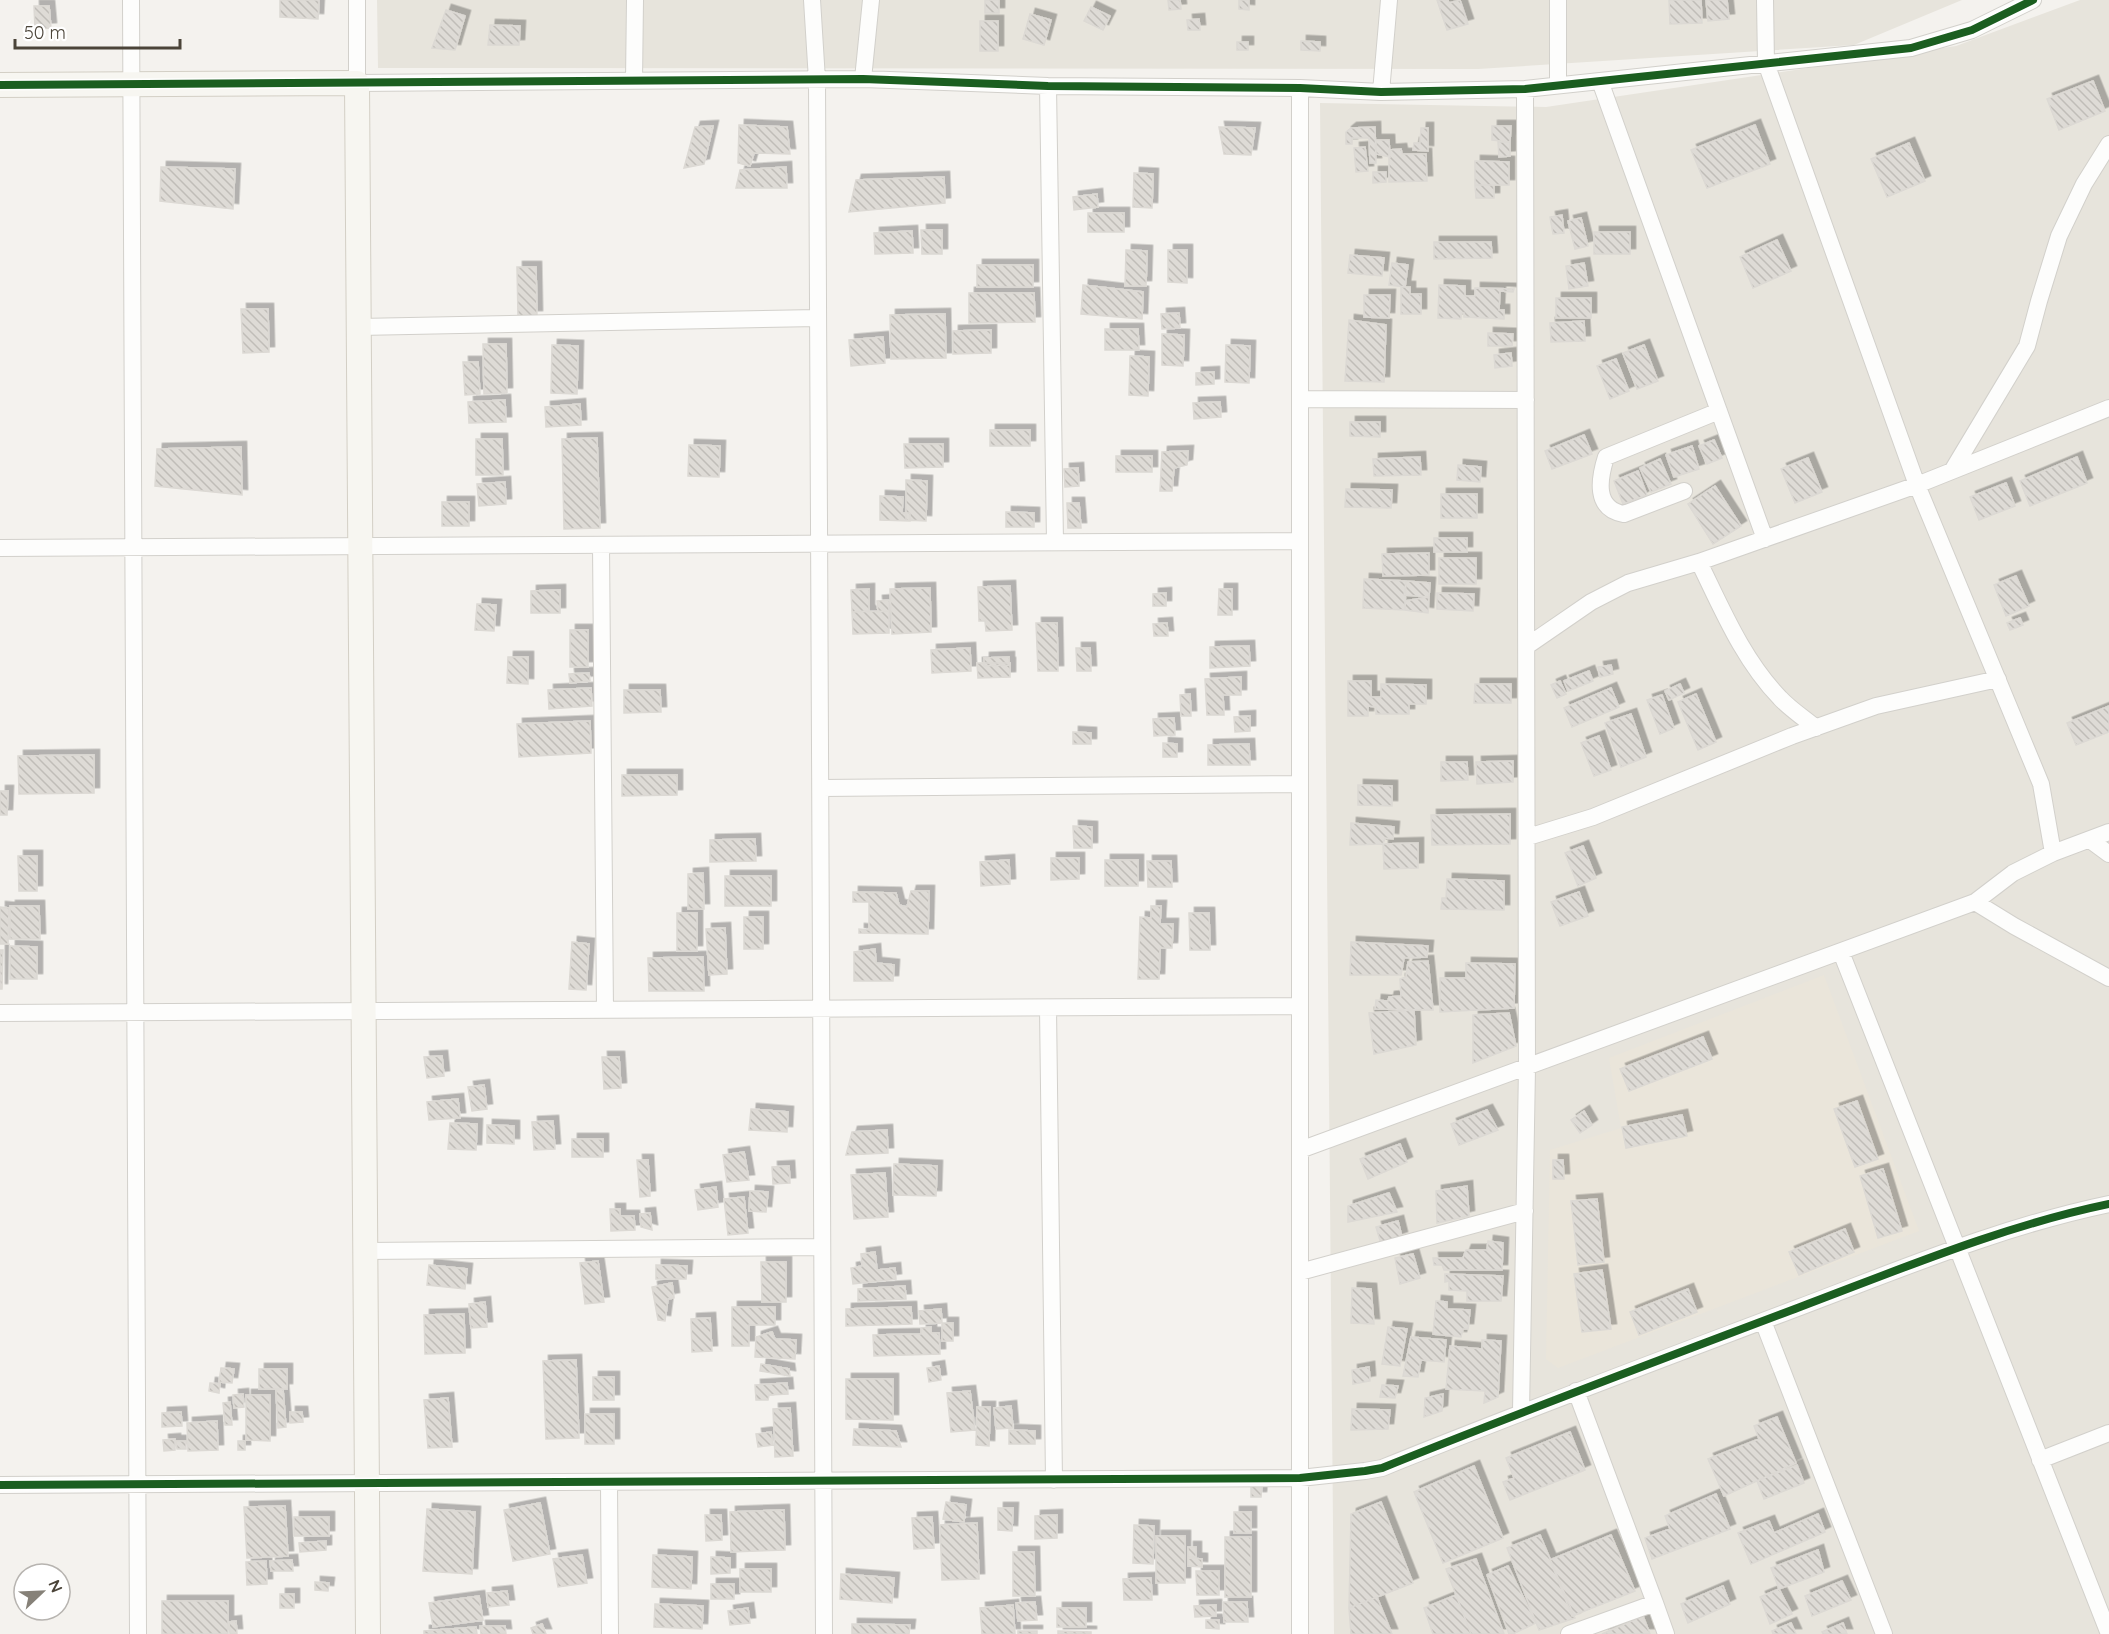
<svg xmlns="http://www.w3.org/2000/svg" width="2109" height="1634" font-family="Quicksand,sans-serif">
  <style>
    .residential { fill: #e7e4dc }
    .education { fill: #eae5da }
    .building { fill: url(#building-back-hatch); stroke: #dcd9d4; stroke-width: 1.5; filter: url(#shadow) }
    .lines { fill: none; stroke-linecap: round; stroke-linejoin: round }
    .street-casing { stroke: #d2d0cb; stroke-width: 18 }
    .secondary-casing { stroke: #d3cfc5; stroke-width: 26 }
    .street { stroke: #fdfdfc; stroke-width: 16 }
    .secondary { stroke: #f7f6f1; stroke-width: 24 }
    .cycleway-casing { stroke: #fff; stroke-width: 11 }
    .cycleway { stroke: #1b5e20; stroke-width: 8 }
  </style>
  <defs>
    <pattern id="building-back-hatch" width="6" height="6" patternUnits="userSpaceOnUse" patternTransform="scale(1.5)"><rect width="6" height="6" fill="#dedbd6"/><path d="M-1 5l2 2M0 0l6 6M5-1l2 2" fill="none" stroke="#c0bdb8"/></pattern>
    <filter id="shadow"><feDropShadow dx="5.5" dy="-5.5" stdDeviation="0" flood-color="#0004"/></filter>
  </defs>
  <rect width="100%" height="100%" fill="#f4f2ee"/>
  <path class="residential" d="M377,0H1962L1854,45L1478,69L378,68Z
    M2080,0H2109V1634H1334L1320,103L1546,107L1956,46Z"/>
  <path class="education" d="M1824,975L1919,1231L1558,1368L1546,1359L1550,1150L1621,1128L1609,1058Z"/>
  <path class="building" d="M280,0H319L318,19L280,17Z
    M985,0H999V13H985Z
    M1168,0H1180L1181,9L1169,10Z
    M1239,0H1249V10L1239,9Z
    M1437,0H1448L1449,3L1460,0L1468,24L1447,30Z
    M1669,0H1701L1702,23L1670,24Z
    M1706,0H1727L1729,19L1708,21Z
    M34,6H49L51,28L35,29Z
    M1091,7L1110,16L1103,30L1084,21Z
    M446,10L465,16L455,50L432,48Z
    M1030,14L1051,20L1044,45L1023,39Z
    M1199,19L1200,30H1188L1187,20Z
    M980,21H998V51H980Z
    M490,25L520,26L519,45H488Z
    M1301,41L1320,42V51L1301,50Z
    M1237,42H1248V50H1237Z
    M2093,81L2105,111L2059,130L2047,99Z
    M739,125L787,127L790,154L754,153L750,166L738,163Z
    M1755,125L1770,164L1707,188L1691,150Z
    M713,126L704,164L684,168L695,127Z
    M1492,126H1511L1510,142L1492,140Z
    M1219,127L1255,128L1251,155L1224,154Z
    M1375,127L1376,163H1370L1369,138H1352V144H1346V132L1351,128Z
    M1421,128H1428V151L1413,150L1414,143H1420Z
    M1376,140H1389L1390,157L1376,154Z
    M1498,142H1510V156L1499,157Z
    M1909,143L1925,181L1887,197L1871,159Z
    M1365,147L1368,171L1356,172L1354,148Z
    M1401,149L1402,154H1426L1427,181L1389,182V150Z
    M1475,161L1509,162V185H1475Z
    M161,167L235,169L233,209L160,201Z
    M786,167L787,188H736L740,170Z
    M1373,172H1386V182L1373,183Z
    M1134,173L1153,174L1152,208L1133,207Z
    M944,177L945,203L849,212L856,180Z
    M1475,185H1494V198H1476Z
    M1097,194L1098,207L1074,210L1073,197Z
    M1088,213H1124V232H1088Z
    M1562,215L1564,233L1553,234L1550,217Z
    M1581,218L1588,246L1575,249L1568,221Z
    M921,230H942V254H922Z
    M912,231L913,253L875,254L874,233Z
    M1594,232H1630V254H1594Z
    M1777,240L1791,271L1753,288L1740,257Z
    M1434,242H1491L1492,258L1434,259Z
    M1126,250L1147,251L1146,286H1125Z
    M1168,250H1187V283L1168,282Z
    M1350,255L1384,258L1382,276L1348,273Z
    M1392,263L1408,265L1405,287L1389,285Z
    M1584,263L1588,286L1569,289L1566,266Z
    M977,265H1033V287H977Z
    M517,267H536L537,316H518Z
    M1083,285L1143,292L1142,319L1081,314Z
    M1439,285L1465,286V296H1475V288L1514,289L1513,292L1500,291L1499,310H1504V319L1464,317V313H1461V319L1438,318Z
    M1401,287H1410V294H1421V314H1401Z
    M969,293H1034L1035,322L969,323Z
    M1364,295H1390L1389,318L1364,317Z
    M1556,298H1591V318H1556Z
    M241,309H268L269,352L243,353Z
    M1179,313L1180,328L1162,329L1161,314Z
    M945,314L946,358L891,359L890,315Z
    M1349,320L1386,325L1384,382L1345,381Z
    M1584,321L1585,341L1551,342L1550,323Z
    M1105,329H1138L1139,350H1105Z
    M991,330V353L953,354V331Z
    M1488,333L1513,334L1512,346H1488Z
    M1162,334L1184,335L1183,366L1162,365Z
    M883,337L885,363L851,366L849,340Z
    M483,344H506L507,393L484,394Z
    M552,345L578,346L577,394L551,393Z
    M1226,345L1250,346L1249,383L1225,382Z
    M1644,345L1658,381L1637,389L1623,353Z
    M1511,353L1512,366L1495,368L1494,355Z
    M1130,356L1149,357L1148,396L1129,395Z
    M1616,359L1629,391L1610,399L1597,366Z
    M463,362H478L480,394L465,395Z
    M1214,372V384L1196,385V373Z
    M505,400L506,422L469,423L468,402Z
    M1220,402L1221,417L1194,419L1193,403Z
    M580,404L581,425L546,427L545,407Z
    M1350,422H1380V437L1350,436Z
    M990,430H1030V446H990Z
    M1584,435L1592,454L1552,469L1545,451Z
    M597,438L600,528L564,529L562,439Z
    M476,439H502L503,475H476Z
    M1714,440L1722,458L1707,464L1699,446Z
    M904,444H943V467L905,468Z
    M689,445L720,446L719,477L688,476Z
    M1692,446L1699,469L1674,477L1666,455Z
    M241,447L242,495L155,486L157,449Z
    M1188,451L1187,465L1174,468L1172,491H1160L1162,452Z
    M1116,456H1152V472H1116Z
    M1420,457L1421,475L1374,476L1373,459Z
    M2077,457L2087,483L2030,506L2020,481Z
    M1808,458L1822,492L1795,503L1781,469Z
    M1660,459L1671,484L1651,492L1640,468Z
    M1458,465L1481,467L1480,482L1457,480Z
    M1078,468L1079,486L1065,487L1064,469Z
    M1638,471L1647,495L1623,504L1614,481Z
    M906,480L927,481L926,521L906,520Z
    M505,482L506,504L479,506L477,484Z
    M2006,483L2015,506L1979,520L1970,497Z
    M1715,486L1741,526L1713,544L1688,504Z
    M1346,489L1392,490L1391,508L1345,507Z
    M1441,494H1477V518H1441Z
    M880,496L903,497L902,513H910V521L880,520Z
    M442,502H469V526H442Z
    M1067,503H1079L1081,528H1068Z
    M1006,512L1034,513V527H1006Z
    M1434,538H1467V552H1434Z
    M1429,553V575L1383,576L1382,554Z
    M1439,558H1476V584H1439Z
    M2016,576L2029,606L2006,616L1994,585Z
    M1364,579L1406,581L1405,610L1363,608Z
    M1406,581L1430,583L1429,597L1404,595Z
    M1010,586L1012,630L986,631L985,621H979L978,587Z
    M930,588L931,632L892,634L890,589Z
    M869,589V611L852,612L851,590Z
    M1219,589H1232V615H1218Z
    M560,590V613H531V591Z
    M1166,593V606H1153V594Z
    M1437,593L1474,594L1473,611L1437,609Z
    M1429,597L1428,613L1405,610V601Z
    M889,600V611L878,612L877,601Z
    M477,604L496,605L494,631L475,630Z
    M889,611V633L853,634L852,612Z
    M2020,618L2023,625L2010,630L2007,623Z
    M1036,623H1057L1058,671H1038Z
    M1167,623L1168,636H1154L1153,624Z
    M570,630H588V667H570Z
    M1249,646L1250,666L1210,668V647Z
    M970,648L971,671L932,673L931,650Z
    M1076,648H1090L1091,671H1077Z
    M508,657H528V684L507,683Z
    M1009,657V665L984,666V658Z
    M977,663H1010V677L978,678Z
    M1611,665L1613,674L1600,677L1598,667Z
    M1589,671L1593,681L1568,691L1564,681Z
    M589,673L590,681L570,683L569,674Z
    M1241,677V695H1223L1224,715H1207L1205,679Z
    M1348,681H1371V697H1381V684L1426,685V704H1409V714H1376V707L1368,706V716H1348Z
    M1560,681L1566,694L1557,698L1551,685Z
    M1475,684H1511V703H1474Z
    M1680,684L1684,693L1669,700L1665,691Z
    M591,688L592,706L549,709L548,690Z
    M1611,688L1619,707L1572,727L1564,708Z
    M624,690H660L661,712L624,713Z
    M1190,694L1191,716H1181L1180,695Z
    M1696,694L1716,742L1698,750L1678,702Z
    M1662,695L1674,728L1660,734L1647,700Z
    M2109,706V732L2076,745L2067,723Z
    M1631,714L1646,757L1621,767L1605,723Z
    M1250,716V731L1235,732L1234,717Z
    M1174,718L1175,735L1154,736L1153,719Z
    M590,721L591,753L519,757L517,724Z
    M1073,732L1091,733V744H1073Z
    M1599,736L1611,770L1594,776L1581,743Z
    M1163,743L1177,744V757H1163Z
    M1249,744L1250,765H1208V745Z
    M94,755V793L19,794L18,756Z
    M1513,761V782L1477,784L1476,762Z
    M1441,762H1467L1468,780L1441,781Z
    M622,775H677V795L622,796Z
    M1358,785L1392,786V806L1358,805Z
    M0,791H8L7,815H0Z
    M1510,814V844L1432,845L1431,815Z
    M1351,823L1394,827L1393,839L1385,838L1383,844L1350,845Z
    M1073,826L1092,827V848H1074Z
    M755,839L756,861L710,862V840Z
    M1418,843V868L1384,869L1383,844Z
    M1583,846L1596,878L1578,886L1565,853Z
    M18,856H37V891H19Z
    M1051,858H1079V879L1051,880Z
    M1009,860L1010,884L981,886L980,862Z
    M1105,860H1138V886H1105Z
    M1147,861H1171L1172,887H1148Z
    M703,873L704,909H688V874Z
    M725,876H771V906H725Z
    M1447,879L1504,881V910L1441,909L1442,898H1446Z
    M911,891H929L928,934L859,933V929L869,930V902H853V892L896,893L899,905L907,907Z
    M1579,892L1588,916L1560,926L1551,902Z
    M10,906H39L40,939H10Z
    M1151,906H1161L1160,924H1173L1172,948H1160L1159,979H1138L1140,917L1151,918Z
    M0,907L9,908L8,944H0Z
    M677,913H697V951H677Z
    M1189,913H1209L1210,950H1190Z
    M744,917H763V949H744Z
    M725,928L727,974L709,975L706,929Z
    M572,942L589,944L586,990L569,989Z
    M1351,942L1428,946L1427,957L1404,958L1401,975H1350Z
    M10,946L37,947V979H10Z
    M875,949L876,963L894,965L893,981H854V952Z
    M0,950H3L2,989H0Z
    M703,957L704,991H649L648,958Z
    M1428,961L1433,1010L1375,1009L1376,1000L1388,1001L1389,997L1401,996L1400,979L1406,977L1408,962Z
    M1466,963L1515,964L1514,1008L1440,1012V978H1466Z
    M1414,1010L1416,1045L1374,1054L1369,1013Z
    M1509,1013L1516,1046L1473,1063V1015Z
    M1703,1037L1712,1059L1629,1091L1620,1069Z
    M442,1056L444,1076L427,1078L424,1057Z
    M602,1057H619L621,1088L604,1089Z
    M484,1085L487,1109L472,1111L468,1087Z
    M458,1099L460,1118L429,1120L427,1102Z
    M1857,1101L1878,1159L1855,1167L1834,1109Z
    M751,1109L788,1112L787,1132L749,1130Z
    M1487,1110L1498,1130L1459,1145L1451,1124Z
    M1584,1111L1592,1125L1580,1133L1571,1120Z
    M1682,1115L1687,1136L1626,1148L1622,1127Z
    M553,1121L555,1149L534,1150L532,1122Z
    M450,1123L477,1124L476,1150L448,1149Z
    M487,1125L514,1126V1144L487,1143Z
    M887,1130L888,1153L846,1155L852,1132Z
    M572,1139H603V1157H572Z
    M1400,1144L1407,1162L1368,1179L1360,1159Z
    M744,1152L749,1180L727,1182L723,1155Z
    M637,1160H648L650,1196L640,1197Z
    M1553,1160H1563L1564,1179H1553Z
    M894,1164L937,1166L936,1196L893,1195Z
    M789,1166L790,1183L773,1184L772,1167Z
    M1883,1169L1902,1231L1878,1238L1860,1176Z
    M885,1173L888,1217L854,1219L851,1175Z
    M1467,1186L1469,1216L1437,1223L1436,1191Z
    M716,1187L718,1207L698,1210L695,1190Z
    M750,1191L768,1192L766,1212L749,1211Z
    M1389,1193L1397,1212L1348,1222V1206Z
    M744,1197L748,1233L728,1235L724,1199Z
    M1597,1199L1604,1262L1578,1265L1571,1201Z
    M610,1209H620V1216H634L635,1230L611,1231Z
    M650,1213L652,1230L641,1227L640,1214Z
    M1398,1221L1402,1237L1381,1244L1376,1227Z
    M1845,1229L1854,1252L1799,1275L1789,1252Z
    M1488,1241L1503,1243L1502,1270H1444L1442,1265H1434L1433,1258H1463L1466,1250H1487Z
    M875,1252L877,1270L895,1268L896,1279L853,1284L851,1268L862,1266L861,1254Z
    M1413,1254L1420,1278L1400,1284L1395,1258Z
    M598,1261L604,1302L585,1304L580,1263Z
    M761,1262H786V1302H762Z
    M429,1265L467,1269L465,1289L427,1285Z
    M656,1265L687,1266L686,1279H656Z
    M1602,1270L1611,1329L1582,1332L1574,1274Z
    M1445,1274L1503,1276L1501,1301H1467V1291L1449,1290V1281L1445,1282Z
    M672,1283L674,1298L668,1299L665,1321L658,1320L652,1287Z
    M905,1286L906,1299L858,1301V1289Z
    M1352,1288L1371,1289L1374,1324L1351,1323Z
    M1688,1289L1697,1312L1639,1335L1630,1312Z
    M1436,1301L1447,1302V1309L1470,1310L1468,1329H1463L1461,1337L1433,1334Z
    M485,1302L487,1327L471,1328L469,1304Z
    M732,1307H775V1325H749V1346H732Z
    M911,1307L912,1324L846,1326V1309Z
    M941,1309L942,1323L920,1324L919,1311Z
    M464,1314L465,1353L425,1354L424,1315Z
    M710,1318L712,1351L692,1352L691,1319Z
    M942,1323H953V1341H942Z
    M931,1327V1333H939L940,1354L874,1356L873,1335L921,1334V1328Z
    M1388,1327L1407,1329L1400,1366L1382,1364Z
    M772,1332L775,1339L796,1340L795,1359L755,1357L756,1337Z
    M1411,1337L1446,1340L1444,1362L1421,1360L1418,1377L1403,1376Z
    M1482,1340L1501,1341L1498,1397L1484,1403L1485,1391L1446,1389L1450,1346L1482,1349Z
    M576,1360L579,1438L546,1439L543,1361Z
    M761,1364L789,1369L790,1376L760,1371Z
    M939,1366L941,1380L929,1382L927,1368Z
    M1369,1367L1370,1381L1353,1384L1352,1370Z
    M221,1368L234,1369L232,1383L219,1382Z
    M259,1369H287V1389H259Z
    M593,1377H614V1400H593Z
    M846,1379H893V1420L846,1419Z
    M210,1383L220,1384L219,1393L209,1391Z
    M787,1383L788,1394L769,1395L768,1400H756L755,1385Z
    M1382,1385L1398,1386L1395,1398L1380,1397Z
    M283,1389L286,1427L278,1428L276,1390Z
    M970,1391L975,1430L951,1432L947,1393Z
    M243,1394L244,1407L234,1408L233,1395Z
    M1443,1394L1442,1411L1424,1417L1425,1398Z
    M246,1395H270V1441L246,1440Z
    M448,1398L452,1447L428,1448L424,1400Z
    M230,1402L232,1425H225L223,1403Z
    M1011,1406L1013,1428L996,1429L994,1408Z
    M977,1407H990L989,1446L976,1445Z
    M790,1408L793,1456L775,1457L773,1409Z
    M1352,1409L1390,1410L1388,1429L1351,1430Z
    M181,1412L182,1426L162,1427V1413Z
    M290,1412H302L303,1422L290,1423Z
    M585,1414H614V1444H585Z
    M1777,1417L1796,1463L1724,1496L1708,1459L1759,1439L1754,1426Z
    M217,1421L218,1450L188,1451L187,1423Z
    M854,1429L896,1431L901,1447L853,1445Z
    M1009,1430L1035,1431V1444H1009Z
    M771,1432L773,1445L758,1447L756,1434Z
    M1570,1432L1585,1470L1510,1500L1503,1482L1514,1478L1506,1458Z
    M175,1439V1450L164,1451L163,1440Z
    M176,1441H186V1449H177Z
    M238,1441H245V1450H238Z
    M1797,1465L1804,1483L1764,1499L1757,1481Z
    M1474,1466L1503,1538L1443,1563L1414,1492Z
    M1251,1485H1262L1261,1497H1251Z
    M1716,1494L1730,1529L1652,1559L1645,1538L1670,1529L1665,1516Z
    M946,1502L966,1505L964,1522L943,1519Z
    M1381,1502L1413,1583L1349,1608L1351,1514Z
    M540,1503L550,1554L513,1561L504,1510Z
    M285,1506L288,1556L247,1558L244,1507Z
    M998,1508H1013L1012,1531L998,1530Z
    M427,1509L475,1512L472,1574L423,1571Z
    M784,1510L785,1550L731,1552L730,1512Z
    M1234,1512H1251V1533H1234Z
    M1818,1514L1825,1532L1751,1564L1738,1533L1769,1521L1774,1533Z
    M705,1515H721L722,1540L706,1541Z
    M1057,1515V1538L1035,1539V1516Z
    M294,1517H329V1536H294Z
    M932,1517L934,1548L914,1549L912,1518Z
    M977,1523L979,1579L942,1580L940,1525Z
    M1134,1525L1154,1526L1153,1564L1133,1563Z
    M1540,1535L1575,1618L1539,1630L1507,1548Z
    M1611,1535L1635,1591L1572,1616L1550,1560Z
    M1156,1536H1185V1583H1156Z
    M1225,1537H1251V1597H1225Z
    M326,1541V1550L300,1552L299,1543Z
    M1188,1547H1196V1557H1188Z
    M1818,1550L1824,1572L1779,1589L1771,1568Z
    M1013,1552H1034L1035,1596H1013Z
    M582,1555L587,1583L558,1587L553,1559Z
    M653,1555L692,1557L691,1589L652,1587Z
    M711,1557L730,1558V1573L711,1574Z
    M1188,1558L1202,1559V1567L1188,1566Z
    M1476,1559L1504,1634H1471L1446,1569Z
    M292,1560L293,1571H271L270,1561Z
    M266,1561L267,1584L247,1585L246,1562Z
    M1508,1566L1536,1623L1513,1634H1509L1487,1575Z
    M740,1569H771V1592H740Z
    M1196,1571H1219V1595H1197Z
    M841,1574L894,1578L892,1603L840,1599Z
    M1151,1578L1152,1600H1124L1123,1579Z
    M1842,1581L1851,1600L1812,1616L1805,1596Z
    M315,1582L329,1583L328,1591L315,1590Z
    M711,1584H734V1599H711Z
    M1723,1586L1730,1604L1688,1623L1681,1604Z
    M1779,1589L1792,1614L1770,1624L1760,1597Z
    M507,1591L509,1605L488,1607L487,1593Z
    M280,1594H294V1608H280Z
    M1456,1595L1471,1634H1433L1424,1608Z
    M479,1596L483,1620L433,1627L429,1603Z
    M1377,1597L1392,1634H1351L1349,1608Z
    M162,1601H228V1634H162Z
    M1035,1602L1037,1620L1018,1621L1016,1603Z
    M1223,1602H1247L1248,1622H1224Z
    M655,1604L703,1606L702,1629L654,1627Z
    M1013,1605L1015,1634H982L980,1608Z
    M1216,1605V1616L1195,1617L1194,1606Z
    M748,1608L750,1623L730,1625L728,1611Z
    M1057,1608H1086V1627H1057Z
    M1643,1616L1650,1634H1602Z
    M1206,1620H1219V1629L1206,1628Z
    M236,1621L237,1634H230L229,1622Z
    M1791,1623L1796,1634H1773L1772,1631Z
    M1843,1623L1847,1634H1823L1822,1632Z
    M542,1624L546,1634H533L531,1628Z
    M852,1624L910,1625L909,1634H852Z
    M480,1626H505L506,1634H481Z
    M476,1627L477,1634H424V1631Z
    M1018,1631H1037V1634H1018Z
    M1058,1631L1091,1632V1634H1058Z"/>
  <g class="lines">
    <defs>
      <path id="street" d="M131,0L138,1634
        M357,0V83L863,79L1048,86L1300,88L1381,92L1525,89L1911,48L1972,30L2033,0
        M812,0L817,80L824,1634
        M863,79L871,0
        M634,81L635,0
        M1600,81L1765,539
        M1558,84V0
        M1048,86L1055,542
        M1300,88V1634
        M1381,92L1389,0
        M359,327L818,318
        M1300,399L1526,400
        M1952,471L2027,346L2039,301L2059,236L2084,184L2109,144
        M1684,491L1624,514C1594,509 1599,479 1606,457L1719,411
        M601,545L605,1010
        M0,548L1300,541
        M1699,562C1722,609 1743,660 1780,698C1790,709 1804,718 1816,728
        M1527,646L1591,602L1628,583L1699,562L1917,485L2109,408
        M821,788L1300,784
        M1528,837L1593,817L1792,736L1876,706L1998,679
        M2090,840L2109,854
        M2053,853L2109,832
        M1975,902L2014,926L2109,978
        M1841,952L2109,1634
        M1048,1008L1054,1480
        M0,1013L1300,1006
        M1300,1150L1975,902L2013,873L2053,853L2041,784L1917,485L1766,63L1765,0
        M365,1251L822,1247
        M1300,1272L1525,1211
        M1763,1321L1884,1634
        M1521,1412L1527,1068L1525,89
        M2040,1460L2109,1433
        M609,1482L610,1634
        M0,1485L1300,1478L1365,1471L1382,1468C1520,1412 1660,1360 1800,1307C1901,1269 2003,1226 2109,1204
        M1655,1603L1666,1634
        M1569,1634L1655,1603L1576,1391"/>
      <path id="secondary" d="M0,85L357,83L368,1634"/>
    </defs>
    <use href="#street" class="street-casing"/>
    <use href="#secondary" class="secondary-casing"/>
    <use href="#street" class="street"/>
    <use href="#secondary" class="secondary"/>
    <defs>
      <path id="cycleway" d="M0,85L863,79L1048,86L1300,88L1381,92L1525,89L1911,48L1972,30L2033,0
        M0,1485L1300,1478L1365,1471L1382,1468C1520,1412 1660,1360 1800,1307C1901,1269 2003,1226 2109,1204"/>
    </defs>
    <use href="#cycleway" class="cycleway-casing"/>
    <use href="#cycleway" class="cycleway"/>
  </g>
  <g transform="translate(42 1592) rotate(67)"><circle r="28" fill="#ffffff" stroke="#b7b4b0" stroke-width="1.5"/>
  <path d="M0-4.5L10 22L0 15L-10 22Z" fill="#868178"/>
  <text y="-9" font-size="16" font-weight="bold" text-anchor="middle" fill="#4b4439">N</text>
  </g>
  <path d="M15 39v9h165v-9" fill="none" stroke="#4b4439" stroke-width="3"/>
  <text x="24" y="39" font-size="18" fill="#4b4439" stroke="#ffffff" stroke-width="4.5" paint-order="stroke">50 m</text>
</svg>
